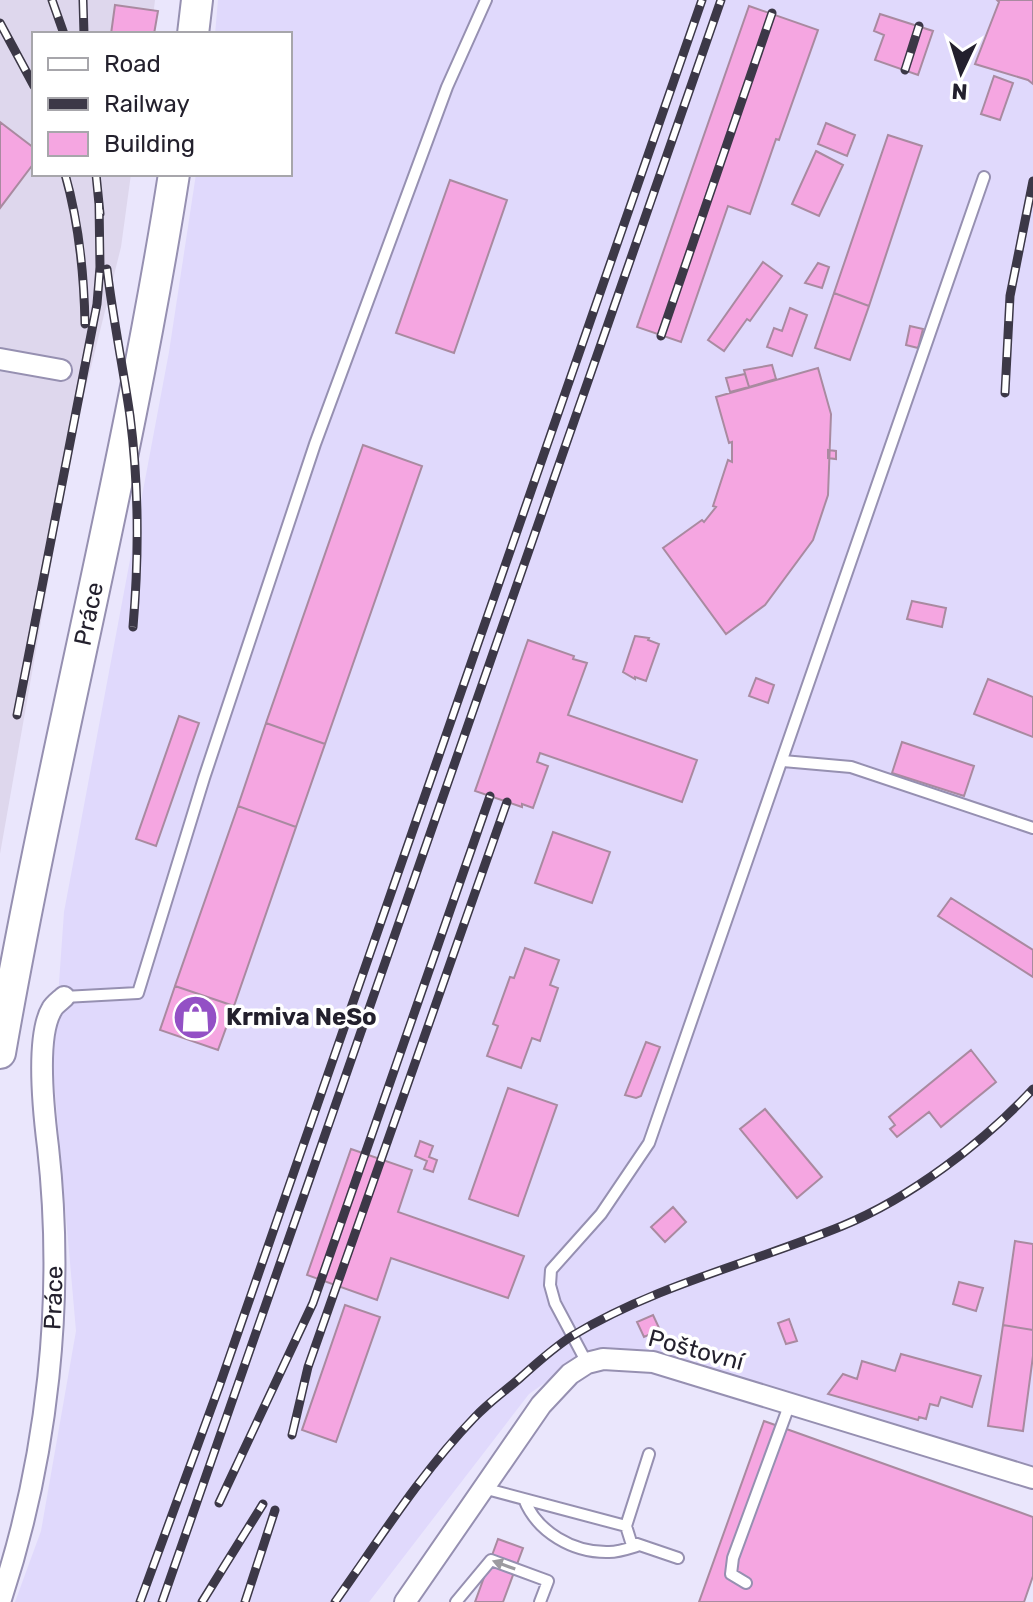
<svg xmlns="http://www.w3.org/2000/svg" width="1033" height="1602" font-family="Rubik,sans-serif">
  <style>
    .built { fill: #e0d9fc }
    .industrial { fill: #ded7ed }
    .building { fill: #f5a6e1; stroke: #a98aa0; stroke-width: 2 }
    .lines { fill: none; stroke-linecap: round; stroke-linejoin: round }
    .service-casing { stroke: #9690b1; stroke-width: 14 }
    .minor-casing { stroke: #9690b1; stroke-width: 24 }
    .primary-casing { stroke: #9690b1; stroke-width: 34 }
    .service { stroke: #fff; stroke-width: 10 }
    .minor { stroke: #fff; stroke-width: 20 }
    .primary { stroke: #fff; stroke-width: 30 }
    .rail-casing { stroke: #3c3847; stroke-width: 9 }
    .rail { stroke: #fff; stroke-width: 6; stroke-dasharray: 18; stroke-linecap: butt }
    .oneway { fill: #9c9ba0 }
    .labels { text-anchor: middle; stroke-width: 7; stroke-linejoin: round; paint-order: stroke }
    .street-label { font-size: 24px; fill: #23202d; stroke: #fff }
    .poi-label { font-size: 24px; font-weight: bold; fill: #23202d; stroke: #fff; text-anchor: start }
  </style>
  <rect width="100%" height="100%" fill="#eae6fc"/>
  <path class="built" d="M218,0H1033V1466L645,1350L594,1348L529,1394L369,1602H15L41,1531L76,1331L53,1068L64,912L169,352L196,174H290V34H215Z"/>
  <path class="industrial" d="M0,0H155L151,34H34V174H131L121,247L74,435L0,854Z"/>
  <path class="building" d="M997,0H1033V84L1028,80L975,64L999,2Z
    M115,5L158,11L154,34H111Z
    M749,6L818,30L779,140L776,139L750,214L728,206L681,342L637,327Z
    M880,14L933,31L918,75L875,60L884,35L874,31Z
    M994,76L1013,83L1000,120L981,114Z
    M0,122L34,148V163L0,208Z
    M826,123L855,135L847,156L818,144Z
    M888,135L922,146L869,306L834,293Z
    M816,151L843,165L819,216L792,204Z
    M450,180L507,200L454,353L396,333Z
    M763,262L782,276L750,321L747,319L724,351L708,340Z
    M818,263L829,267L822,288L805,283Z
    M834,293L869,306L850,360L815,348Z
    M790,308L807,315L792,356L767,347L774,328L782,331Z
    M910,326L923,329L918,348L906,345Z
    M772,365L776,379L749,387L744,370Z
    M818,368L831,414L828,495L813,540L765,605L726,634L663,548L702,520L704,522L716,507L713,506L728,460L732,462V442L729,443L716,397Z
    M745,374L749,387L730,392L726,378Z
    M363,445L422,466L325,744L266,723Z
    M828,450L836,451V459L828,458Z
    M912,601L946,608L942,627L907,619Z
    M635,636L649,638L648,640L659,644L646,681L635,677V679L623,672Z
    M528,640L574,656L573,659L587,663L568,715L697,760L682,802L540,753L537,762L548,766L533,808L522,804V807L475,791Z
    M756,678L774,685L768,703L749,696Z
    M988,679L1033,697V737L974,714Z
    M179,716L199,723L156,846L136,839Z
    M266,723L325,744L296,827L238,806Z
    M902,742L974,766L964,796L892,773Z
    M238,806L296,827L234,1006L175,986Z
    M553,832L610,852L592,903L535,883Z
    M951,898L1033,950V977L938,916Z
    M525,948L559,960L550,985L558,988L540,1041L532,1038L521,1068L487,1056L498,1026L493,1024L510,977L514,978Z
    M175,986L234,1006L218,1050L160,1030Z
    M646,1042L660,1047L641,1096L636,1098L625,1095Z
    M971,1050L996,1082L941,1127L929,1112L897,1137L890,1129L895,1125L889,1117Z
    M508,1088L557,1105L518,1216L469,1199Z
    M765,1109L822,1177L797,1198L740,1129Z
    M420,1141L433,1146L429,1157L437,1160L433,1172L424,1169L427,1161L415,1156Z
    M351,1149L412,1170L398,1212L524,1256L508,1298L391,1258L377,1300L307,1275Z
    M673,1207L686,1222L665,1242L651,1227Z
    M1015,1241L1033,1244V1330L1003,1325Z
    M959,1282L983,1288L976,1311L953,1304Z
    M345,1305L380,1317L336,1442L302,1430Z
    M653,1315L660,1330L644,1337L637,1322Z
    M789,1319L797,1341L786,1344L778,1323Z
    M1003,1325L1033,1330V1356L1023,1431L988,1426Z
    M901,1354L981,1376L972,1407L941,1397L938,1406L930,1404L926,1419L919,1417L918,1420L828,1394L843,1374L857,1379L862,1361L895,1371Z
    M764,1421L1033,1517V1576L1024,1602H699Z
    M498,1539L523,1548L503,1602H475Z"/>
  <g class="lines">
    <defs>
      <path id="service" d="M783,761L851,767L1033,828
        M64,997L138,993L204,778L315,444L447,87L486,0
        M587,1363L555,1303L550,1285L551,1270L601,1214L649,1143L984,177
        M483,1488L626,1526L649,1454
        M524,1499C537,1532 573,1553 609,1552C619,1552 630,1548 640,1545
        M626,1526L631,1542L678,1558
        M746,1583L731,1574L733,1558L790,1403
        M456,1602L491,1560L548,1581L540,1602"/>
      <g id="minor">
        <path d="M0,359L61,370"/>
        <path id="s1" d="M0,1602C48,1458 65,1298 48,1147C44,1115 35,1037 52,1009C54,1005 61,1000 64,997"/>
        <path d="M405,1602L541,1405L570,1374L587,1363L603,1359L653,1362L1033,1478"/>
      </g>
      <g id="primary">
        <path d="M193,34L197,0"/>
        <path id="s2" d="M0,1053C51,759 128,469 174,174"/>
      </g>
    </defs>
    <use href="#service" class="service-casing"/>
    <use href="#minor" class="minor-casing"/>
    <use href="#primary" class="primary-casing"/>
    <use href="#service" class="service"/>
    <use href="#minor" class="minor"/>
    <use href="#primary" class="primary"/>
    <defs>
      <path id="rail" d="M52,0L64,34
        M83,0L84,34
        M0,23L34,86
        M905,70L919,26
        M65,174C79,223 84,273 85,324
        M96,174L100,214
        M107,269C113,319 123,367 130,416C139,486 139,557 133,627
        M661,336L772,13
        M1005,393L1010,296L1033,181
        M17,715L97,304L100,267L99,203
        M292,1435L308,1367L507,802
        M219,1503L313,1303L490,796
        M140,1602L219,1387L702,0
        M162,1602L721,0
        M202,1602L263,1504
        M245,1602L275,1510
        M335,1602C379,1540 421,1473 474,1418C488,1403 505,1391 520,1378C537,1363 553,1348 572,1336C656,1285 752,1263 842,1226C910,1198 983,1143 1033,1089"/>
    </defs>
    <use href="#rail" class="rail-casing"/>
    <use href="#rail" class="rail"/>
  </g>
  <defs><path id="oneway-solid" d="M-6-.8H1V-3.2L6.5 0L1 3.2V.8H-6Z" transform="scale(2)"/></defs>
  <use class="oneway" href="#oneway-solid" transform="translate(504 1565) rotate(-160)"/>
  <defs>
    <symbol id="shop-disc" viewBox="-11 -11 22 22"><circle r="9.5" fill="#9350c5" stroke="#fff"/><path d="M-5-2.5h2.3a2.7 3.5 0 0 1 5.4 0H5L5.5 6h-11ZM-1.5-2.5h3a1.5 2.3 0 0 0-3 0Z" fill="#fff"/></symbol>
  </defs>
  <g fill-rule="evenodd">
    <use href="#shop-disc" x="170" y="992" width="51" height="51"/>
  </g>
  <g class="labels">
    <g class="street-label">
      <text dy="8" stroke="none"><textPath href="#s2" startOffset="448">Práce</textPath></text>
      <text dy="8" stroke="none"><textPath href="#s1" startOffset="310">Práce</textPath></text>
      <text transform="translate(696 1350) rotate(15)" y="8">Poštovní</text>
    </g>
    <g class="poi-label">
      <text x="226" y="1025">Krmiva NeSo</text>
    </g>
  </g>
  <rect x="32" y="32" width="260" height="144" fill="#ffffff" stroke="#a7a6ab" stroke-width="2"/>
  <rect x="48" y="58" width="40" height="12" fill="#ffffff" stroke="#a7a6ab" stroke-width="2"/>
  <text x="104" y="72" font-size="24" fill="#23202d">Road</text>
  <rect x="48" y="98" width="40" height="12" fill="#3c3847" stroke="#a7a6ab" stroke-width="2"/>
  <text x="104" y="112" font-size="24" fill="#23202d">Railway</text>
  <rect x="48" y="132" width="40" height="24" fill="#f5a6e1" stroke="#a7a6ab" stroke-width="2"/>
  <text x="104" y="152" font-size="24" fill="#23202d">Building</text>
  <g transform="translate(961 72) rotate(184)" stroke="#ffffff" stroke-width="6" paint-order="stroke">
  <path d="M0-6L14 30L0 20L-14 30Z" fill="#23202d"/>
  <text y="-12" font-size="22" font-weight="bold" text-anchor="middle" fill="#23202d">N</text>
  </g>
</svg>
